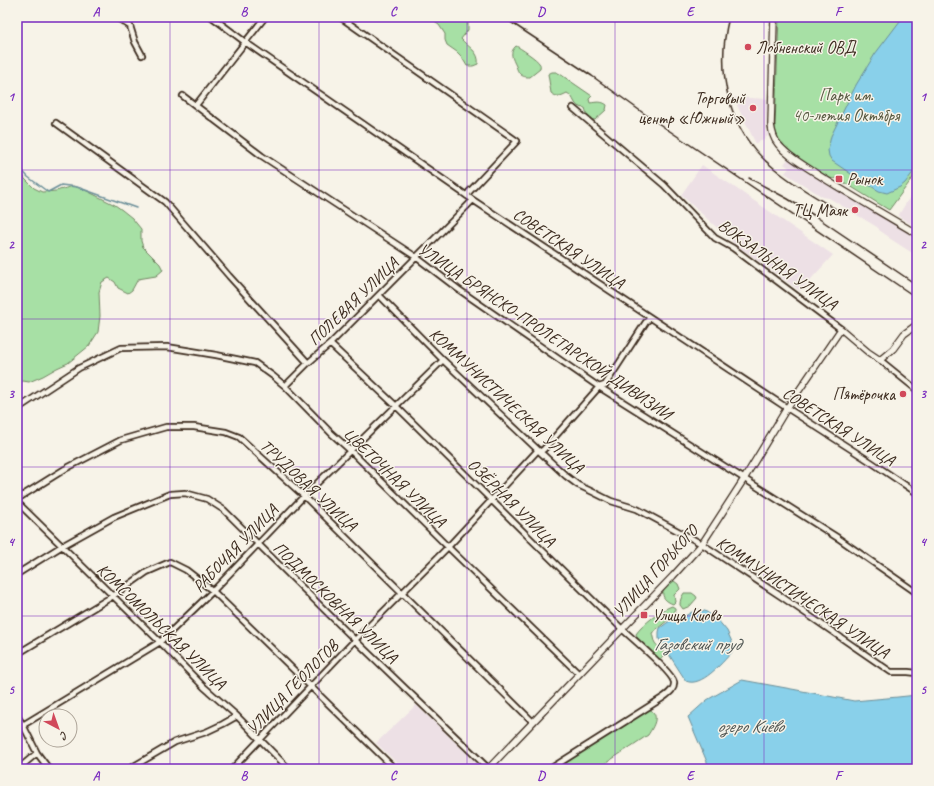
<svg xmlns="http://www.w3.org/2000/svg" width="934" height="786" font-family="Caveat,sans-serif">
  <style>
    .built { fill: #ede0e5 }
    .green { fill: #a7e0a5; stroke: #718562 }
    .water { fill: #89d0ea; stroke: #6a8e98 }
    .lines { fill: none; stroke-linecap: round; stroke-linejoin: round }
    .stream { stroke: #6a8e98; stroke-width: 1.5 }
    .minor-casing { stroke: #3b2a1e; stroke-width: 8 }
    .tertiary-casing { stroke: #3b2a1e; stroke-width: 8 }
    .minor { stroke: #f7f3e8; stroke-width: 4.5 }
    .tertiary { stroke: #f7f3e8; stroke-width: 5.5 }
    .rail { stroke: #3b2a1e; stroke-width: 1.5 }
    .grid { fill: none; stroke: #7b2cbf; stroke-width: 1; stroke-opacity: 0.55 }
    .poi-dot { fill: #d1495b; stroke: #f7f3e8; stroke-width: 1.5 }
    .labels { text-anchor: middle; stroke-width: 3; stroke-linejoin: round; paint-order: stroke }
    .poi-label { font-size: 17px; fill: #3b2a1e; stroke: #f7f3e8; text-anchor: start }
    .park-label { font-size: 17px; fill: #565840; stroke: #f7f3e8 }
    .street-label { font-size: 17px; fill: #3b2a1e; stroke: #f7f3e8 }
    .water-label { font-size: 18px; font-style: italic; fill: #4e5451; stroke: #f7f3e8 }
    .neatline { fill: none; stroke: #7b2cbf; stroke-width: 1.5 }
    .grid-label { font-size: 13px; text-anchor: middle; font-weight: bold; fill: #7b2cbf }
  </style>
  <rect width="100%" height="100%" fill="#f7f3e8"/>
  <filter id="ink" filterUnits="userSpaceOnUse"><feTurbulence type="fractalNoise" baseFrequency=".025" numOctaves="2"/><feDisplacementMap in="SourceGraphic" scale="8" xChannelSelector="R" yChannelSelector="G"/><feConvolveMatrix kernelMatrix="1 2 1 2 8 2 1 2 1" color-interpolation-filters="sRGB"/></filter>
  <g filter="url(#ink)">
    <path class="built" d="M733,97L768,99L766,125L768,136L756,144Z
      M788,159L893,223L897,224L917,237V256L889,238V237L879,230V229L877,227L829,198L823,197L785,173L789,168L784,164Z
      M702,165L833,255L800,291L735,244L681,195Z
      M916,187H917V228L898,216Z
      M416,705L483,769H403L376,743Z"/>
    <path class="green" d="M438,17H468V30L461,39C468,47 480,52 478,64L473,66H467L461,56L457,52L447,45L445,40V34L439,25L436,23Z
      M779,17H917V172L889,210L837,178L832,179C816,170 783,153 777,135C776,132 775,129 775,126Z
      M516,46C519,47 538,60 539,63C541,65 540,66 540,69L530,77C526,77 523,77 520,74C518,72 517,69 516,66C512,58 509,52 516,46Z
      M552,72H556L560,74L592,96L589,99L590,103C597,102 602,101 607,105L606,110L595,120C587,119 587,114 585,108C572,108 576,97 567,93C561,96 557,98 551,93L548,74Z
      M17,162L25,179L34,188L42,192L56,191L73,186L83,189L115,205L122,210L132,218L141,229V241L143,247L160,264L163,270L156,276L138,279L132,290L128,293L118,288L115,282L109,278L102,282L99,292L100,316L98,332L89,346L68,363L57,368L43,376L29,382L23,381L17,383Z
      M674,581L678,584L680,589L674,595L675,602L673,604C657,598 662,587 674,581Z
      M684,593H692L696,596L697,598L690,606L683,609L680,605C680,600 681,598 684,593Z
      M672,606L675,608V613L668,620L652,633C653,636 653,640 655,643C658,648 671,653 658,660C650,653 639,644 636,634C642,625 662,609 672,606Z
      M649,709C661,715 653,727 648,735L597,769H565L564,768L567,762Z"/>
    <path class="water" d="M903,17H917V167L905,183L900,187L887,193L879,191L854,176L832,161L829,156L828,150L831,136L856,85L875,54Z
      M698,610L705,611L717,619L727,631L732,642V652C722,663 701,688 686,681L659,639V632L660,628L671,620L677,616H685L692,612Z
      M742,680L797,690L854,701L898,697L917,695V769H710L688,717L707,700Z"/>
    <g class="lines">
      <path class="stream" d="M17,165L28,177L48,192L61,185L77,187L136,208"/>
      <defs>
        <path id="minor" d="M116,17L130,26L135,42L142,55
          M212,17L245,42L473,200L787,408L871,462L917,493
          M340,17L517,141L469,192L467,196
          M183,96L262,156L416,257L458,289L599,387L604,390L838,538L917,593
          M196,105L265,17
          M573,108L664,185L715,238L733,248L841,329
          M56,123L165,202L229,276L308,363
          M379,295L443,360L538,450L566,476L578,485L595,493L611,501L637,509L702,544L782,597L891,672H908L917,673
          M330,344L396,406L622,629C632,638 672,672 674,682C675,689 669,693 664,697L550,769
          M880,360L917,390
          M285,386L308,363L330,344L473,200
          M17,409L79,368L121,348L167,347L216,355L255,363L273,376L285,386L331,433L351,451L448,547L579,674
          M540,452L544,449L599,387L605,385L646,322L650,318
          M17,499L65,469L121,440L166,427H194L226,432L239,437L304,496L533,722
          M17,502L62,546L113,596L160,642L204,687L237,716L289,769
          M17,574L62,546L114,517L170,494L185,493L207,499L224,510L355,640L489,769
          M17,654L113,596L147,572L170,562L186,570L213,591L395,769
          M17,716L23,725L37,753L49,769
          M23,725L160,642L213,591L304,496L443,360
          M18,769L37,753
          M129,769L175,742L206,732L223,724L237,716
          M232,769L355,640L448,547L538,450"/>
        <path id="tertiary" d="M774,17L771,125C772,132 773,138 778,144C788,157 804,165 817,174C850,195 884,214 917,234
          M488,769L673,576L702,544L744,479L787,408L841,329L868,352L880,360L893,349L904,334L915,326L917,327"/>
      </defs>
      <use href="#minor" class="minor-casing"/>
      <use href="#tertiary" class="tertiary-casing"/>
      <use href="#minor" class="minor"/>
      <use href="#tertiary" class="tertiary"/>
      <path class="rail" d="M503,17L592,76L646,115L917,298
        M729,17C715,73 728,132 775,169C794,185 817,198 839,211
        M749,178L788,199L815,216L917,285"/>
    </g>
  </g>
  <path class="grid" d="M170,17V769M319,17V769M467,17V769M615,17V769M764,17V769M17,170H917M17,319H917M17,467H917M17,616H917"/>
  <g class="poi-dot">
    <circle cx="748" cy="47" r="4"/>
    <circle cx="753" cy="108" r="4"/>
    <rect x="835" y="175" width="8" height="8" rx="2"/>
    <circle cx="855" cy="210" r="4"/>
    <circle cx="903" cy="394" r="4"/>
    <rect x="640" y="611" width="8" height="8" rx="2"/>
  </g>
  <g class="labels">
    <g class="poi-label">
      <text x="756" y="53">Лобненский ОВД</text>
      <text x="745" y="104" text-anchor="end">Торговый<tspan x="745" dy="20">центр «Южный»</tspan></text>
      <text x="847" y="185">Рынок</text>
      <text x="847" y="216" text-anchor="end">ТЦ Маяк</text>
      <text x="895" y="400" text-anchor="end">Пятёрочка</text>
      <text x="652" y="621">Улица Киово</text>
    </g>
    <g class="park-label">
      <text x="846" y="101">Парк им.<tspan x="846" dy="20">40-летия Октября</tspan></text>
    </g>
    <g class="street-label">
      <text transform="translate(569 248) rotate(34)" y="6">СОВЕТСКАЯ УЛИЦА</text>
      <text transform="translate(778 264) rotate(36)" y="6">ВОКЗАЛЬНАЯ УЛИЦА</text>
      <text transform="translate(353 301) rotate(-44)" y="6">ПОЛЕВАЯ УЛИЦА</text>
      <text transform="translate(545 331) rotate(34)" y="6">УЛИЦА БРЯНСКО-ПРОЛЕТАРСКОЙ ДИВИЗИИ</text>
      <text transform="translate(507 400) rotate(43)" y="6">КОММУНИСТИЧЕСКАЯ УЛИЦА</text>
      <text transform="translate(839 426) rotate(33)" y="6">СОВЕТСКАЯ УЛИЦА</text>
      <text transform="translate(395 477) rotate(44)" y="6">ЦВЕТОЧНАЯ УЛИЦА</text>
      <text transform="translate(309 485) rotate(43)" y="6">ТРУДОВАЯ УЛИЦА</text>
      <text transform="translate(512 502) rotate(45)" y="6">ОЗЁРНАЯ УЛИЦА</text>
      <text transform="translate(235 548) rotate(-46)" y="6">РАБОЧАЯ УЛИЦА</text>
      <text transform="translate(655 571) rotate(-48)" y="6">УЛИЦА ГОРЬКОГО</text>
      <text transform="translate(803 597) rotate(34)" y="6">КОММУНИСТИЧЕСКАЯ УЛИЦА</text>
      <text transform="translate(336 602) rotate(44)" y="6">ПОДМОСКОВНАЯ УЛИЦА</text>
      <text transform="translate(162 626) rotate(44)" y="6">КОМСОМОЛЬСКАЯ УЛИЦА</text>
      <text transform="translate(292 687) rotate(-46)" y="6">УЛИЦА ГЕОЛОГОВ</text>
    </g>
    <g class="water-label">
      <text x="697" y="650">Газовский пруд</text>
      <text x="750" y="732">озеро Киёво</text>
    </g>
  </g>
  <rect width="934" height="786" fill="none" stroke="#f7f3e8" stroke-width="44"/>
  <g transform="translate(58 728) rotate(139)"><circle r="19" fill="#f7f3e8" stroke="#aca397"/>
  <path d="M0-3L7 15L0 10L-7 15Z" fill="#d1495b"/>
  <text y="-6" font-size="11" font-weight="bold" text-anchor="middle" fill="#3b2a1e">С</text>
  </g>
  <rect x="22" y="22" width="890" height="742" class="neatline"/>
  <g class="grid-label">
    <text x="96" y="16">A</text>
    <text x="244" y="16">B</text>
    <text x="393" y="16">C</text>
    <text x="541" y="16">D</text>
    <text x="690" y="16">E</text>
    <text x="838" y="16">F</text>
    <text x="11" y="101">1</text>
    <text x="923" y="101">1</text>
    <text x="11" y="249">2</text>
    <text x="923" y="249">2</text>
    <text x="11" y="398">3</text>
    <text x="923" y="398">3</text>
    <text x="11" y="546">4</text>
    <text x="923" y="546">4</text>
    <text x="11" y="694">5</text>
    <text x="923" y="694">5</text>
    <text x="96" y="780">A</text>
    <text x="244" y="780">B</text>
    <text x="393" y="780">C</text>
    <text x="541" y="780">D</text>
    <text x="690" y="780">E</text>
    <text x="838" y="780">F</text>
  </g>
</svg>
